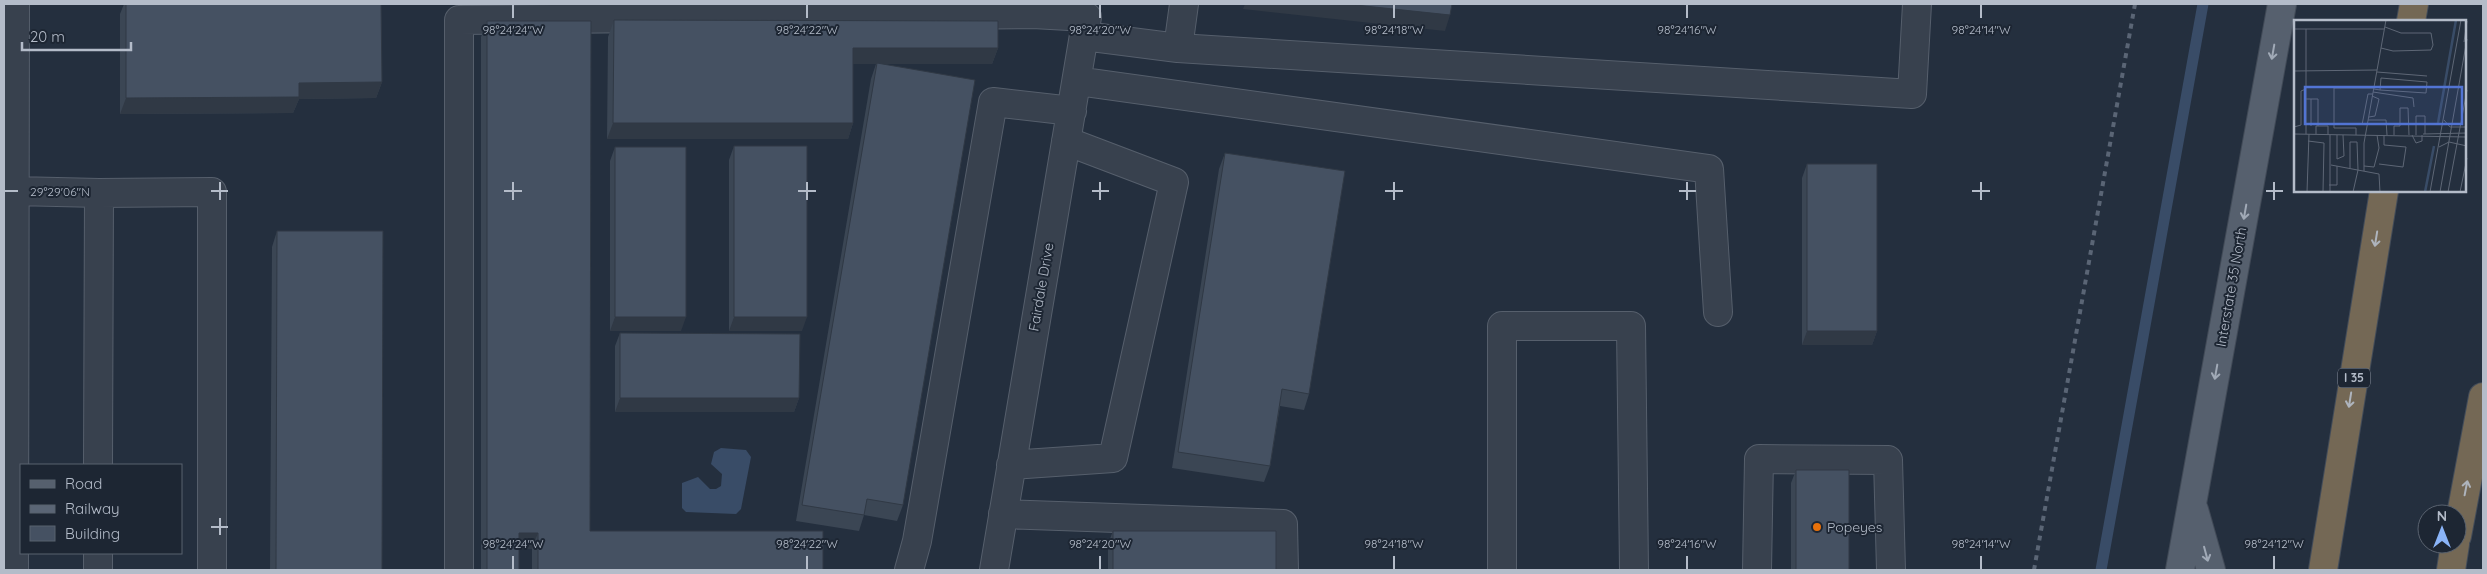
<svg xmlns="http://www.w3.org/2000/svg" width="2487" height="574" font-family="Quicksand,sans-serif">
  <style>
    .water { fill: #394c67 }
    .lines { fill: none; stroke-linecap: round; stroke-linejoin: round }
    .stream { stroke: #394c67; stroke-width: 11 }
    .minor-casing { stroke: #565f6c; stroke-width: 30 }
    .major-casing { stroke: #414a57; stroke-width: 30 }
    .highway-casing { stroke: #434c59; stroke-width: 30 }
    .minor { stroke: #38414e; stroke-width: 28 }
    .major { stroke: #56606e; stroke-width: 28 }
    .highway { stroke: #746855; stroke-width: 28 }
    .rail { stroke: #5a6575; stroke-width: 4; stroke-dasharray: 5 5; stroke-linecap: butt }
    .wall { fill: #3b4654 }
    .shaded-wall { fill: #303945 }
    .building { fill: #455162; stroke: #303945 }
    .oneway { stroke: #a1aab7 }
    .oneway2 { stroke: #aeb4bd }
    .ticks { fill: none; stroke: #b4bcc9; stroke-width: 2 }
    .food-dot { fill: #e8710a; stroke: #1d2633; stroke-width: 2 }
    .labels { text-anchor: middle; stroke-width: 4; stroke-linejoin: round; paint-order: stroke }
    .shield { fill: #1d2633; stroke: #878f9c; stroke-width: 1 }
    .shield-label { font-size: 12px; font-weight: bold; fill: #b4bcc9 }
    .street-label { font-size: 14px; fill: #b4bcc9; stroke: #1d2633 }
    .poi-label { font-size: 14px; fill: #b4bcc9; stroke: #1d2633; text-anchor: start }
    .inset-river { fill: none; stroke: #394c67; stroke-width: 2.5 }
    .inset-road { fill: none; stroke: #5e6776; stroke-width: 1 }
    .view { fill: #5274d3; fill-opacity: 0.15; stroke: #5274d3; stroke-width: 2.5 }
    .inset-edge { fill: none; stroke: #b4bcc9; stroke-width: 2.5 }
    .ticks-label { font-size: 12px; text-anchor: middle; fill: #b4bcc9; stroke: #1d2633; stroke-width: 4; stroke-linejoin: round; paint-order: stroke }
  </style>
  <rect width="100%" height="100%" fill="#242f3e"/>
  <path class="water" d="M721,448L746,450L751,457L741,509L736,514L686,512L682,508V483L698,477L710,489H716L721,486L722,474L711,464L714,452Z"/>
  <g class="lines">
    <path class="stream" d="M2101,570L2203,4"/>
    <defs>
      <path id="minor" d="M1084,36L1178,48L1912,94L1917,4
        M1178,48L1184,4
        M1077,81L1709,169L1718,312
        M15,191L99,193L98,465
        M99,193L212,192V570
        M1011,465L1113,458L1174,182L1066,141
        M1003,514L1283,524L1284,570
        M14,570L15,4
        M98,570V553
        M459,570V20L1033,14L1087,17
        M909,570L917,541L993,102L1072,111
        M994,570L1087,17
        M1502,570V326H1631L1634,570
        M1757,570L1759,459L1888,460L1891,570"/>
      <path id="major" d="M2194,510L2211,570
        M2180,570L2282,4"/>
      <path id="highway" d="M2411,21L2414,4
        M2457,536L2483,397
        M2323,570L2384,191
        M2451,570L2455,544"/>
    </defs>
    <use href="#minor" class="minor-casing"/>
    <use href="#major" class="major-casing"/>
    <use href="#highway" class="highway-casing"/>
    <use href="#minor" class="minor"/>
    <use href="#major" class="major"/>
    <use href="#highway" class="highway"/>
    <path class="rail" d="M2034,570L2135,4"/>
  </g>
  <path class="wall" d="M124,4H381L382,82L376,98L299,99L293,113L120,114V14Z
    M614,20L998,48L992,64H879L903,505L897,521L864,515L859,531L796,521L871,79L876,64H853V123L848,139H607L608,37Z
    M487,21L590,531L823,570H532V549H519V570H481V37Z
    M734,146L802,331H729V160Z
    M615,147L681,331H610V161Z
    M1225,153L1309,394L1304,410L1280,406L1270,466L1264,482L1172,468L1219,169Z
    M1807,164L1877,331L1872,345H1802V178Z
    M277,231L382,570H270L272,247Z
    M620,333L799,398L794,412H615V346Z
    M1796,470L1849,570H1791V483Z
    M1113,531L1276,570H1108V544Z"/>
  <path class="shaded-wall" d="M1245,4H1346L1450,15L1445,31L1243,9Z
    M853,48H998L992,64H848Z
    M382,82L376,98L299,99L293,113L120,114L126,98L299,83Z
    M613,123H853L848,139H607Z
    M615,317H686L681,331H610Z
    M734,317H807L802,331H729Z
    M1807,331H1877L1872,345H1802Z
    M620,398H799L794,412H615Z
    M519,533H538L532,549H514Z"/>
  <path class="building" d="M126,4H381L382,82L299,83V97L126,98Z
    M1346,4H1452L1450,15Z
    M614,20L998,21V48H853V123H613Z
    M487,21H591L590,531H823V570H538V533H519V570H487Z
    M877,63L975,80L903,505L867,499L864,515L802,505Z
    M734,146H807V317H734Z
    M615,147H686V317H615Z
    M1225,153L1345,171L1309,394L1282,389L1270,466L1178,452Z
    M1807,164H1877V331H1807Z
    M277,231H383L382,570H276Z
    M620,333L800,334L799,398H620Z
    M1796,470H1849V570H1796Z
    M1113,531H1276V570H1113Z"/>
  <defs><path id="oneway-shaft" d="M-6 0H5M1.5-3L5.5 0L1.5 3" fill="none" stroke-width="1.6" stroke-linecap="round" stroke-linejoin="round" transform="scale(1.25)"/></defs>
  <g class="oneway">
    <use href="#oneway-shaft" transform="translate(2273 52) rotate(100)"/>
    <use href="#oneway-shaft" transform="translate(2245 212) rotate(100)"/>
    <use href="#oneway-shaft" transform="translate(2216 372) rotate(100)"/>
    <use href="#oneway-shaft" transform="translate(2206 554) rotate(75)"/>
  </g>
  <g class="oneway2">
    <use href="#oneway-shaft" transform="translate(2376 239) rotate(99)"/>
    <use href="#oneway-shaft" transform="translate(2350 400) rotate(99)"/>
    <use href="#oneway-shaft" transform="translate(2466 488) rotate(-79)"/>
  </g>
  <path class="ticks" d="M513,5V18M807,5V18M1100,5V18M1394,5V18M1687,5V18M1981,5V18M220,182V200M513,182V200M807,182V200M1100,182V200M1394,182V200M1687,182V200M1981,182V200M2274,182V200M5,191H18M211,191H228M504,191H522M798,191H816M1092,191H1109M1385,191H1403M1679,191H1696M1972,191H1990M2266,191H2283M220,518V535M211,527H228M513,556V569M807,556V569M1100,556V569M1394,556V569M1687,556V569M1981,556V569M2274,556V569"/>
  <circle class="food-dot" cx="1817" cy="527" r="5"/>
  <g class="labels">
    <rect class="shield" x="2338" y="368.5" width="32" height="19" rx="4"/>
    <g class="shield-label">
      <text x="2354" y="382">I 35</text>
    </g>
    <g class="street-label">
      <text transform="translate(1041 287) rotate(-80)" y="5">Fairdale Drive</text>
      <text transform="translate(2231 287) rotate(-80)" y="5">Interstate 35 North</text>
    </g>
    <g class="poi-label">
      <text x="1827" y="532">Popeyes</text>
    </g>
  </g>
  <g transform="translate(2294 20)">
    <rect width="172" height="172" fill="#242f3e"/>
    <path class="inset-river" d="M144,103L162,0M131,172L140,126"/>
    <path class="inset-road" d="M0,9H90M170,22L173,1M87,28L99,31L137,30L139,25L137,13H107L91,7M0,51L83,50M83,52L133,56M80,69L86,70L132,73L133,62L87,58L86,70M79,72L119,78L120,87M12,79H17V106M17,79H24V106M75,97L81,96L85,79L78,76M74,100H92L93,115M150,100L156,107H173M68,105L74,74H79M0,107L7,105V71L12,69M0,114L173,117M12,114V9M22,114V106H34V115M129,114L173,113M36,115V172M43,115V139L50,136L49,115M62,115V108H40V68H80M100,115V106H106V88H114L115,115M118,115L122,123L128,121V115M122,115V96H131V114M14,121L30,123L29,172M145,127L155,122L173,126M85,144L109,147L112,127L90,125V115M37,145L85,154L86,172M70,146L80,147L85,128L83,115M56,148V122H63L64,150L59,172M70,151V123L92,0M35,165H43V146M13,172L15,114M136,172L167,0M146,172L173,19M154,172L173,70M166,172L173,138"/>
    <path class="view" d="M11,67H168V104H11Z"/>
    <rect width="172" height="172" class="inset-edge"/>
  </g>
  <g class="ticks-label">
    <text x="513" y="34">98°24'24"W</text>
    <text x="807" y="34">98°24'22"W</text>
    <text x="1100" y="34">98°24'20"W</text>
    <text x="1394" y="34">98°24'18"W</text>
    <text x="1687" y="34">98°24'16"W</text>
    <text x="1981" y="34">98°24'14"W</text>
    <text x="60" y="196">29°29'06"N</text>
    <text x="513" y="548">98°24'24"W</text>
    <text x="807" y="548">98°24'22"W</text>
    <text x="1100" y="548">98°24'20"W</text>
    <text x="1394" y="548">98°24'18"W</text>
    <text x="1687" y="548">98°24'16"W</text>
    <text x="1981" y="548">98°24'14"W</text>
    <text x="2274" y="548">98°24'12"W</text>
  </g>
  <rect width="2487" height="574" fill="none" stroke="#b4bcc9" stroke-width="10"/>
  <rect x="20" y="464" width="162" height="90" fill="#1d2633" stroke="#59626f"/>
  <rect x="30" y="480" width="25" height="8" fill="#56606e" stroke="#59626f"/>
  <text x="65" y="489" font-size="15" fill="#b4bcc9">Road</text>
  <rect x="30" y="505" width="25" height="8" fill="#5a6575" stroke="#59626f"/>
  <text x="65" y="514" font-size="15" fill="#b4bcc9">Railway</text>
  <rect x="30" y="526" width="25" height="15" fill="#455162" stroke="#59626f"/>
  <text x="65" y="539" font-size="15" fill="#b4bcc9">Building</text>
  <g transform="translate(2442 529)"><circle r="24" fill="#1d2633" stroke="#59626f"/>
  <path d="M0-4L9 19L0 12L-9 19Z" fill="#8ab4f8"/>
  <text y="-8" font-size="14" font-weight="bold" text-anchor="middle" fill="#b4bcc9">N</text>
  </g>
  <path d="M22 42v8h109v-8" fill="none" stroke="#b4bcc9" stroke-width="2.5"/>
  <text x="30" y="42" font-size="15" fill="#b4bcc9" stroke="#1d2633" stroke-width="4" paint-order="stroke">20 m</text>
</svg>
